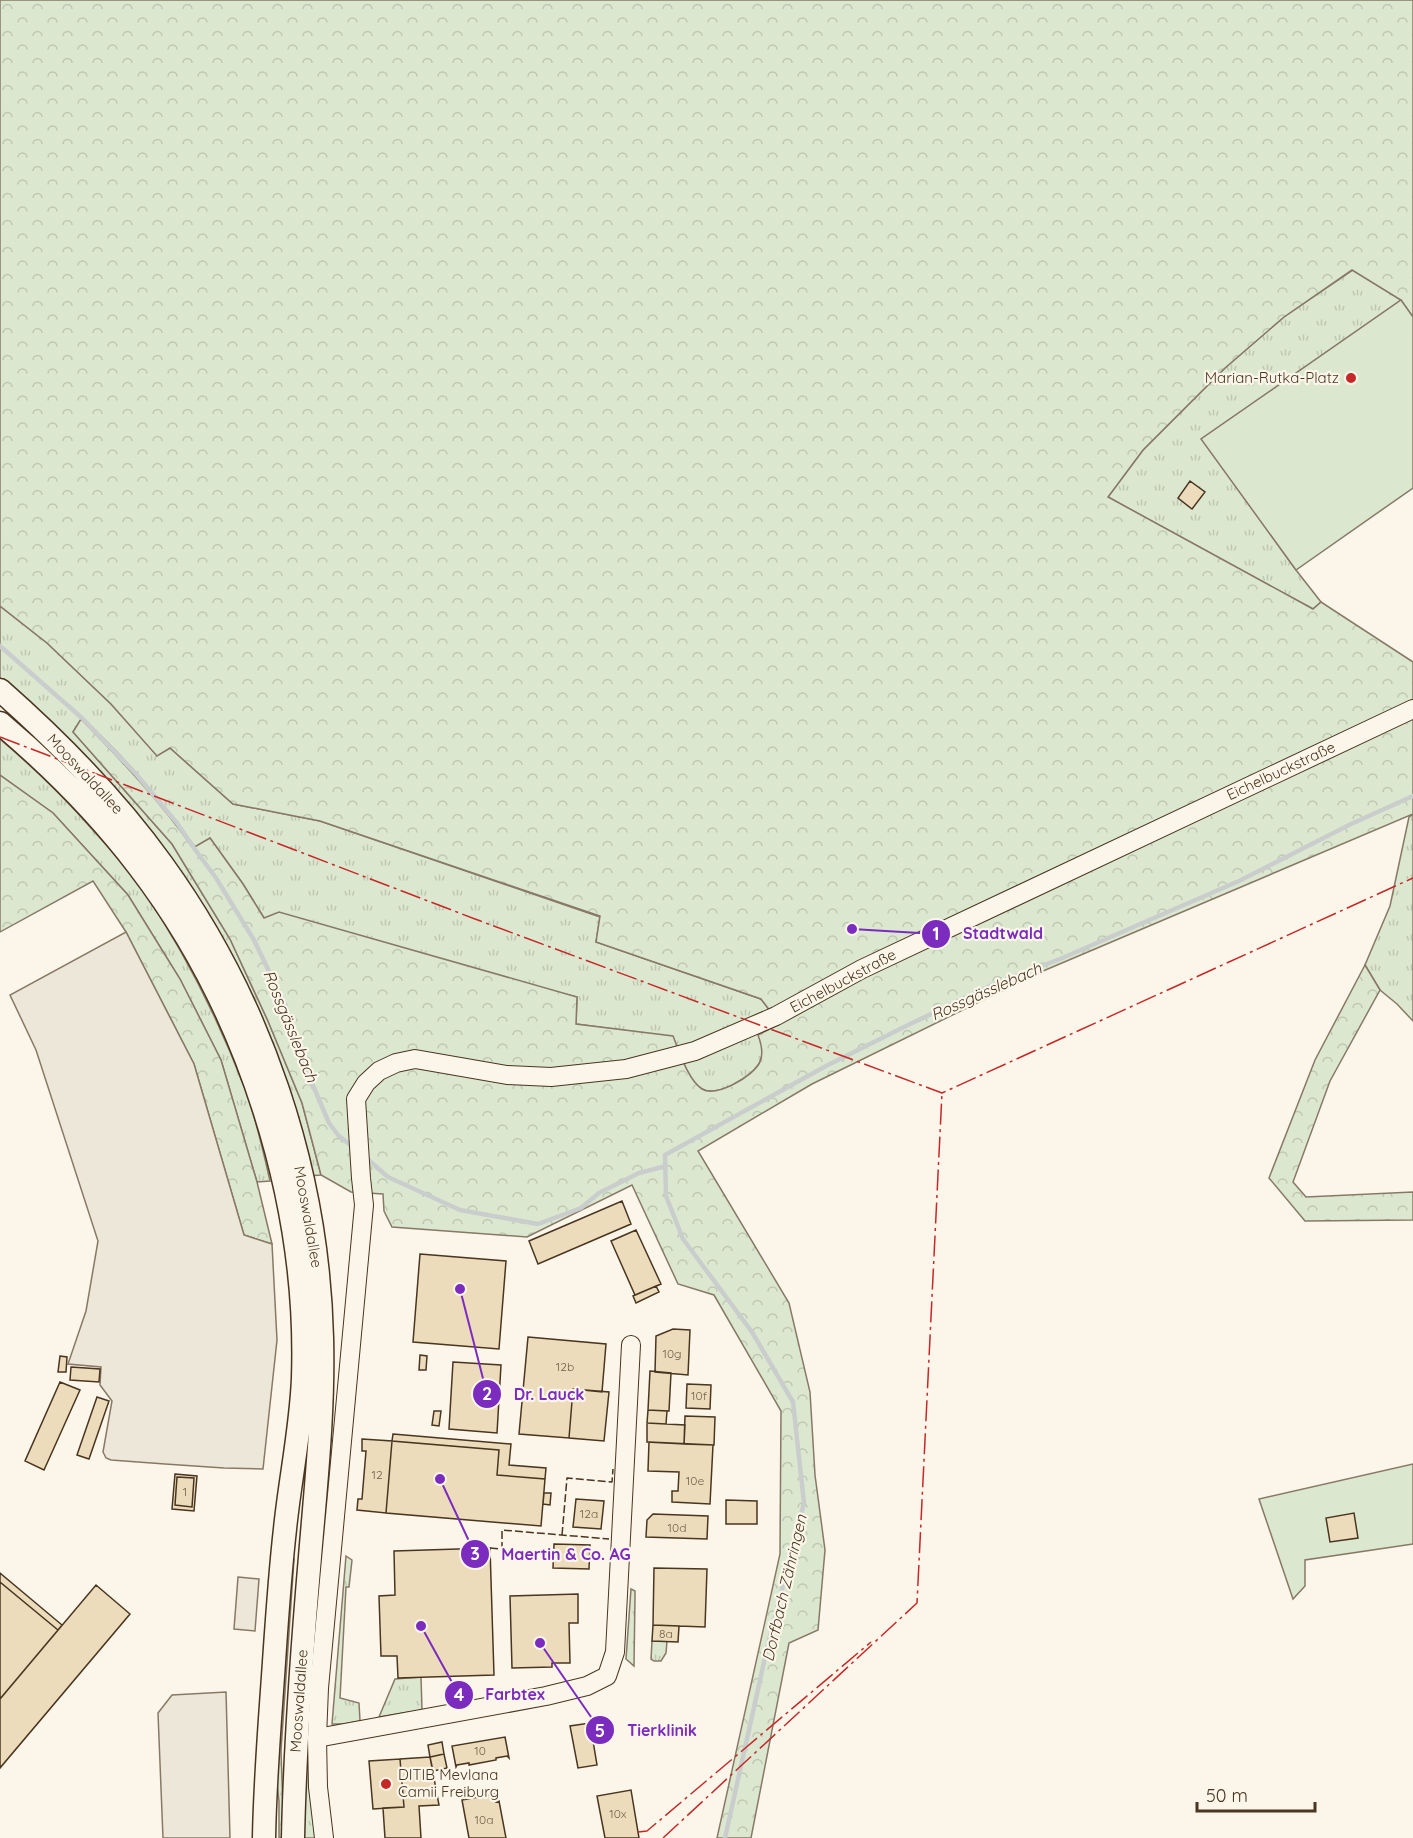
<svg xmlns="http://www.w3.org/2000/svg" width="1413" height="1838" font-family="Quicksand,sans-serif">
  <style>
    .grass { fill: url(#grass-tufts); stroke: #887966; stroke-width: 1.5 }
    .forest { fill: url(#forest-crowns); stroke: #887966; stroke-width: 1.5 }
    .garden { fill: #dce7d0; stroke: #887966; stroke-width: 1.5 }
    .parking { fill: #ede7d9; stroke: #887966; stroke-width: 1.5 }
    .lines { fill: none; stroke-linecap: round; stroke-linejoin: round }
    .stream { stroke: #c9cecd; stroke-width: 4.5 }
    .building { fill: #ecdcbc; stroke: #4a3520; stroke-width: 1.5; fill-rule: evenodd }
    .minor-casing { stroke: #4a3520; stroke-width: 20 }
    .major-casing { stroke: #4a3520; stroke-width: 25 }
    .minor { stroke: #fbf6e9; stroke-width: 18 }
    .major { stroke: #fbf6e9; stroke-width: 22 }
    .fence { stroke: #4a3520; stroke-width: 1.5; stroke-dasharray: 8 3; stroke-linecap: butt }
    .power { stroke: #c62828; stroke-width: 1.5; stroke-dasharray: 21 4.5 3 4.5; stroke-linecap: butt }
    .poi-dot { fill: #c62828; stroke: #fbf6e9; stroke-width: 2 }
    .labels { text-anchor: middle; stroke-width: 4.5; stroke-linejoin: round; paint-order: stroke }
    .number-label { font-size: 12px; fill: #725f47 }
    .poi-label { font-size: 15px; fill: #4a3520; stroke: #fbf6e9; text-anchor: end }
    .street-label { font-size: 15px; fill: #4a3520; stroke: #fbf6e9 }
    .water-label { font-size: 16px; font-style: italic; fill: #4a3520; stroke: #fbf6e9 }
    .leader { fill: none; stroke: #7b2cbf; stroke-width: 2 }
    .callout-dot { fill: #7b2cbf; stroke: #fbf6e9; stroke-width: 2 }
    .mark-label { font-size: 18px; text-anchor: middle; font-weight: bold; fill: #fff }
    .callout-label { font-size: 16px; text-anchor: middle; font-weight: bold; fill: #7b2cbf; stroke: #fbf6e9; stroke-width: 4.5; stroke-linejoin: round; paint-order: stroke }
  </style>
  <defs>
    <pattern id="grass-tufts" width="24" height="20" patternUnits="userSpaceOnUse" patternTransform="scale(1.5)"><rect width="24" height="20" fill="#dce7d0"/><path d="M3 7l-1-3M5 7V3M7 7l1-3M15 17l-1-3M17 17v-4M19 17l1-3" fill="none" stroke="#bec7b2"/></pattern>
    <pattern id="forest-crowns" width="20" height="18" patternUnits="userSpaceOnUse" patternTransform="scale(1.5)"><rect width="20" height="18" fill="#dce7d0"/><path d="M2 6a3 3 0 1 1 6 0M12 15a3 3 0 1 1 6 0" fill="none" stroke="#bec7b2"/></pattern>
  </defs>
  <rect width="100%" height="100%" fill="#fbf6e9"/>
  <path class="grass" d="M1353,270L1401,300L1202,439L1296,570L1321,602L1313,609L1108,497L1143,450L1225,368L1284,317Z
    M0,606L47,643L111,704L157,755L170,748L233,804L320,821L600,917L596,942L761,999L780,1024C775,1033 766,1042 763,1052C761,1057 761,1061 758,1065C750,1077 716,1098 702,1089C688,1081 679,1051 673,1037L576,1024L577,997L490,974L264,918L243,884L210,838L195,847C162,801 124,756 82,718L73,732L172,844L230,939L268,1021L302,1103L321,1175L308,1176L262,1032L0,682Z
    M0,739C33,767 63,796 91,828C108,847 126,866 141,887C183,949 218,1018 245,1089C256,1118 263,1150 270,1181L257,1182L221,1060L180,979L128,895L53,813L0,775Z
    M1413,814V1021L1397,1004L1380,990L1365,965L1390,906L1409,817Z
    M346,1556L352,1560L349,1587H346L340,1698L359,1703L360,1721L344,1724H332Z
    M290,1559H294L281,1751L284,1838H279V1801L276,1775Z
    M319,1562H324L308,1747L311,1802L316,1838H301Z
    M631,1589L635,1591V1596L634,1666L626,1659Z
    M652,1641H667L666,1653L661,1661H654L651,1659Z
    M421,1677L422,1710L379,1717L395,1679Z"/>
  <path class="forest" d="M0,0H1413V317L1401,300L1352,270L1284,317L1225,368L1143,450L1108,497L1313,609L1321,602L1413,662V814L1036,974L812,1084L698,1151L789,1303L810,1392L815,1475L825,1550L818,1630L789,1643L751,1838H717L780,1554L781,1411L714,1295L678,1284L632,1185L527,1237L392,1227L384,1211L383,1194L351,1192L321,1175L302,1103L268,1021L230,939L172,844L73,732L81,719C121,760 160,801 193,848L210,838L243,884L264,918L279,912L577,997L576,1024L673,1036C679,1051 688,1080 702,1089C716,1098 754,1076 760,1062C764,1053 761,1043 758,1035L780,1024L761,999L596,942L600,916L320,821L233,804L170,748L157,756L111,704L47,643L0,606Z
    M0,775L53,813L128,895L180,979L221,1060L257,1182L272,1244L244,1235L194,1064L126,932L93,881L0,932Z
    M1365,965L1380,990L1330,1081L1293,1182L1306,1197L1413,1192V1220L1305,1221L1269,1178L1315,1060Z"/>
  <path class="garden" d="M1401,300L1413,317V488L1296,570L1201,439Z
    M1413,1464V1544L1305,1560V1586L1293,1599L1259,1499Z"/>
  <path class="parking" d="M126,932L194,1064L244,1235L272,1244L277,1340L263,1469L224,1468L165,1464L111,1460L106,1458L103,1452L112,1401L100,1385L101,1367L68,1364L86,1311L98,1241L36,1050L10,995Z
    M238,1577L259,1579L255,1631L234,1629Z
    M226,1692L230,1838H163L158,1713L172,1695Z"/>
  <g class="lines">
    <path class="stream" d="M0,646L82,718L136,774L177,823L194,848L216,878L254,940L286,1007L306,1069L329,1123L338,1135L354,1148
      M365,1157L388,1177L460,1210L538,1224L581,1208L599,1193L639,1173L666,1166
      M725,1838L768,1644L804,1503L793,1402L752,1332L683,1239L666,1196L665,1155L826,1066L906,1026L994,984L1060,959L1239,881L1351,824L1413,796"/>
  </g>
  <path class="building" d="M1190,481L1205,492L1192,509L1178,498Z
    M622,1201L631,1224L538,1264L529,1241Z
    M636,1230L661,1284L635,1295L611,1241Z
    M420,1254L506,1261L499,1349L413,1342Z
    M656,1286L659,1292L636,1303L633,1296Z
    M673,1329L690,1330L688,1375L655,1372L656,1336Z
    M528,1337L606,1344L602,1392L573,1389L569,1438L519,1434Z
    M420,1355L427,1356L426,1370H419Z
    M60,1356L67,1357L66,1372H58Z
    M453,1362L501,1365L497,1433L449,1429Z
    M71,1367L100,1369L99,1382L70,1380Z
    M650,1371L671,1373L669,1411L648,1410Z
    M60,1382L80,1390L44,1470L25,1461Z
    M687,1384L711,1385L710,1409L686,1408Z
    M573,1389L609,1392L604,1441L569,1438Z
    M97,1397L109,1401L89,1459L77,1455Z
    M648,1410L667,1411L666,1424L647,1423Z
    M434,1411H441L439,1426L432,1425Z
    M685,1416L715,1417L714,1445L684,1444Z
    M647,1423L685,1425L684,1444L647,1442Z
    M393,1434L511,1444L509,1465L546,1468L545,1479L497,1475L499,1450L392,1441Z
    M362,1439L392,1441L386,1513L357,1510L358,1499H362L366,1451H362Z
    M392,1441L499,1450L497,1475L545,1479L541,1526L386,1513Z
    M649,1442L713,1445L710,1504L672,1502V1491H678L679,1472L648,1471Z
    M175,1474L197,1476L194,1511L172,1509ZM177,1477L194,1478L192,1507L175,1505Z
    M177,1477L194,1478L192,1507L175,1505Z
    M544,1493H551L550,1505L543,1504Z
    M576,1499L604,1501L601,1529L573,1527Z
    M726,1500L757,1501V1524H726Z
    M1354,1513L1358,1538L1330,1542L1326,1518Z
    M653,1514L708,1516L707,1539L646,1537L647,1520Z
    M554,1544L590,1545L589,1569L553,1568Z
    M490,1548L494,1675L398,1678L397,1656H381L379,1596L395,1595L394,1551Z
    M654,1568L707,1569L705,1627L653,1625Z
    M0,1573L62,1625L58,1630L0,1582Z
    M0,1582L58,1630L0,1699Z
    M96,1585L130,1614L0,1768V1699Z
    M578,1594V1623H569L570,1663H552V1667L512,1668L510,1596Z
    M653,1625L679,1626L678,1642L652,1641Z
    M590,1723L597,1765L578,1768L570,1726Z
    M505,1737L509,1758L507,1756L496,1758V1760L469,1765V1763L457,1765L456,1767L452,1746Z
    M442,1742L444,1754L430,1757L428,1745Z
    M444,1754L447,1768L433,1771L430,1757Z
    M430,1757L439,1805L419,1806L421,1838H385L383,1808L404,1807L400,1759Z
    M400,1759L404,1807L373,1809L369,1761Z
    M631,1790L639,1838H605L597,1796Z
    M495,1794L496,1802L499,1801L506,1838H469L462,1800Z"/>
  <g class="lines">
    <defs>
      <path id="minor" d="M317,1738L546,1696L587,1686L607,1676L615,1652L631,1345
        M324,1838L318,1787L317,1738L319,1688L364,1205L361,1178L356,1099L366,1083L379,1071L396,1063L415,1059L507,1075L551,1077L626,1069L695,1051L776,1016L862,969L1413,709"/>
      <path id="major" d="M0,690C59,742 116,800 162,864C261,1001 318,1169 322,1338C324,1411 316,1484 310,1557C302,1650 295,1744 293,1838
        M0,723C51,766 98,813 139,867C247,1008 309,1200 303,1378C301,1429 290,1479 285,1529C280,1573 277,1618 274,1662C270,1721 265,1779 264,1838"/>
    </defs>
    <use href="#minor" class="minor-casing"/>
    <use href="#major" class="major-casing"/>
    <use href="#minor" class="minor"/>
    <use href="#major" class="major"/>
    <path class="fence" d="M562,1535L567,1478L612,1482L613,1469
      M490,1548L502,1549V1530L609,1539"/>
    <path class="power" d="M0,737L475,919L942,1093L1413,878
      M638,1832L647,1831L871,1642
      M663,1838L917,1603L942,1093"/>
  </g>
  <g class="poi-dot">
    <circle cx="1351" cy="378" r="6"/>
    <circle cx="386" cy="1784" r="6"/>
  </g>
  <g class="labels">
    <g class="number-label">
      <text x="672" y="1358">10g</text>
      <text x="565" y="1371">12b</text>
      <text x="699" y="1400">10f</text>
      <text x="377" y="1479">12</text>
      <text x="695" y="1485">10e</text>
      <text x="185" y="1496">1</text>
      <text x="589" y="1518">12a</text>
      <text x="677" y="1532">10d</text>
      <text x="666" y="1638">8a</text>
      <text x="480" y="1755">10</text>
      <text x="618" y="1818">10x</text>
      <text x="484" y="1824">10a</text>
    </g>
    <g class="poi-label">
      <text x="1339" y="383">Marian-Rutka-Platz</text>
      <text x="398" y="1780" text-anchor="start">DITIB Mevlana<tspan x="398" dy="17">Camii Freiburg</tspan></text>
    </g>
    <g class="street-label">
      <text transform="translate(1281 771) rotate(-25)" y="5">Eichelbuckstraße</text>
      <text transform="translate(85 774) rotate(47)" y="5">Mooswaldallee</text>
      <text transform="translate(843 981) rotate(-28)" y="5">Eichelbuckstraße</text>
      <text transform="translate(308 1217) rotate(80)" y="5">Mooswaldallee</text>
      <text transform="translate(299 1701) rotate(-86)" y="5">Mooswaldallee</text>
    </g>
    <g class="water-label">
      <text transform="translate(986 991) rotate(-24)" y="6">Rossgässlebach</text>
      <text transform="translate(291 1026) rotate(68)" y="6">Rossgässlebach</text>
      <text transform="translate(784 1588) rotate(-77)" y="6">Dorfbach Zähringen</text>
    </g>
  </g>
  <path class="leader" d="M852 929L936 934M460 1289L487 1394M440 1479L475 1554M421 1626L459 1695M540 1643L600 1730"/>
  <g class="callout-dot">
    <circle cx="852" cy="929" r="6"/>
    <circle cx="460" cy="1289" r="6"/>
    <circle cx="440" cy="1479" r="6"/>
    <circle cx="421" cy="1626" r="6"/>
    <circle cx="540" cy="1643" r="6"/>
    <circle cx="936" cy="934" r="15"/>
    <circle cx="487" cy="1394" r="15"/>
    <circle cx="475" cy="1554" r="15"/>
    <circle cx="459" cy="1695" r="15"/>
    <circle cx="600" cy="1730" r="15"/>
  </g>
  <g class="mark-label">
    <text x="936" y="940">1</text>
    <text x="487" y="1400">2</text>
    <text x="475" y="1560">3</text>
    <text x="459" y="1701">4</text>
    <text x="600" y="1737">5</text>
  </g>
  <g class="callout-label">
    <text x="1003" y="939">Stadtwald</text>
    <text x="549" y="1400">Dr. Lauck</text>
    <text x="566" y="1560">Maertin &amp; Co. AG</text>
    <text x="515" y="1700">Farbtex</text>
    <text x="662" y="1736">Tierklinik</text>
  </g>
  <path d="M1197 1802v9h118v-9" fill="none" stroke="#4a3520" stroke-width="3"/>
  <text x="1206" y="1802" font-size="18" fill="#4a3520" stroke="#fbf6e9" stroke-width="4.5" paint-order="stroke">50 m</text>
</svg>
